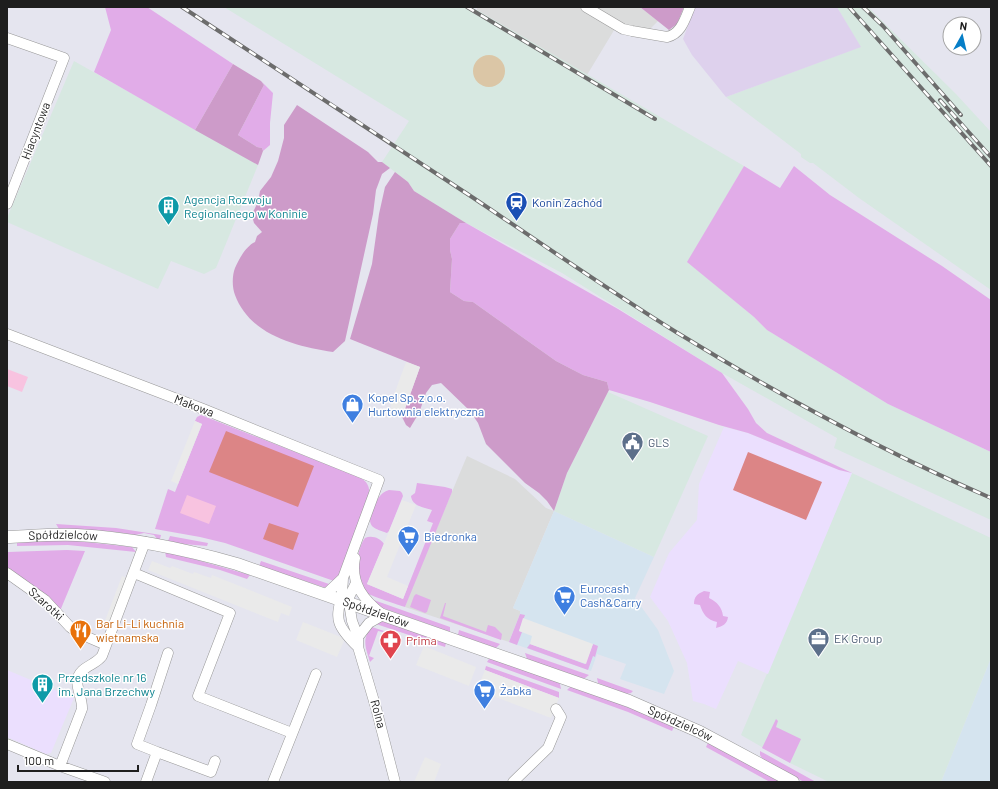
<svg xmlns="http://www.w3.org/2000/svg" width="998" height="789" font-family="Barlow,sans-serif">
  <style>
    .residential { fill: #dbdcdc }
    .commercial { fill: #d5e4ef }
    .industrial { fill: #d7e8e1 }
    .education { fill: #ebdffe }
    .farmland { fill: #ded1ed }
    .grass { fill: #e1ace8 }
    .forest { fill: #cd9bc9 }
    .park { fill: #f8c3e0 }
    .pitch { fill: #dc8586 }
    .parking { fill: #eaeaea }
    .water { fill: #dbc6a6 }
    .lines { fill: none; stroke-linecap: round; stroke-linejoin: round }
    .minor-casing { stroke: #989898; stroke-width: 11 }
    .tertiary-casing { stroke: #989898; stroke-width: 13 }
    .minor { stroke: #fff; stroke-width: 10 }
    .tertiary { stroke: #fff; stroke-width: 12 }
    .rail-casing { stroke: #6c6c6c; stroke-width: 4 }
    .rail { stroke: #fff; stroke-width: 2.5; stroke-dasharray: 8; stroke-linecap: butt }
    .labels { text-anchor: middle; stroke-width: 3; stroke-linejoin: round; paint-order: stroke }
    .street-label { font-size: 12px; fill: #1e1e1e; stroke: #fff }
    .culture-label { font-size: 12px; fill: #0d838f; stroke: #fff; text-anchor: start }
    .transit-label { font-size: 12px; fill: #164399; stroke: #fff; text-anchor: start }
    .shop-label { font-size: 12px; fill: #366cbe; stroke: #fff; text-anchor: start }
    .service-label { font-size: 12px; fill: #4e5e75; stroke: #fff; text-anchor: start }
    .food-label { font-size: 12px; fill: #c56008; stroke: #fff; text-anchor: start }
    .health-label { font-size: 12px; fill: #be3a42; stroke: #fff; text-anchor: start }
  </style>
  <rect width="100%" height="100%" fill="#e5e5ef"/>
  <path class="residential" d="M477,7H640L658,21L649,30L634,28L619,22L587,75L477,10Z
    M467,456L515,479L546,508L554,511L513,608L520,611V614L509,642L405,607L415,580Z"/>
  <path class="commercial" d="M554,511L654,557L635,598L658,630L674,671L664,694L620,679L626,664L597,654L591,671L509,642L520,614V611L513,608Z
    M991,658V782H941Z"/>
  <path class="industrial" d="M224,7H472L744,166L688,262L754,317L767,330L888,404L991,452V520L834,448L837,438L722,373L562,273L466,223L414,191L408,182L382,162L409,121Z
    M837,7H868L956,94L991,132V290L859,198L813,163H810L801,157V154L726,97L860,47Z
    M74,61L258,165L216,268L204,274L171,261L158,289L7,222V218Z
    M608,392L708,436L654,557L554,511L567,473Z
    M852,473L991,538V658L941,782H829L790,763L741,735Z"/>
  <path class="education" d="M724,427L748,433L839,470L852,473L768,674L738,661L716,709L704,704L693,701L687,663L668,621L650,597L669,553L697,520L699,484Z
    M7,670L74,698L51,753L46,754L7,737Z"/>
  <path class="farmland" d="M695,7H837L861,47L726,97L692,55L683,39Z"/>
  <path class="grass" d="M105,7H147L233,64L195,130L94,72L111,30Z
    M261,81L273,93L270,123V145L263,151L262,148L257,147L238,135L264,85Z
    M744,166L780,188L794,166L830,195L942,266L991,300V452L888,404L767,330L754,317L687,262Z
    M460,223H466L618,309L722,373L748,409L756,423L767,433L852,473L839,470L748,433L719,425L650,402L609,390L607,382L583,375L556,361L473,302L464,301L450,292L452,259L450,250V239Z
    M201,415L361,478C368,483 370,487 369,496L342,573L334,581L225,543L200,537L155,529L168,489L175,492L202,424L195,421L197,417Z
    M417,483L445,487L452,489V492L405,607C399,605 371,596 367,593C354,582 355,551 365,538C372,535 380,538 384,544L367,584L403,599L433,523L427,521L432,510C423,507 412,506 411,496L415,493Z
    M389,490L400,491L402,493L403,496L389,531L387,533C380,530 370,529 370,520C374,508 376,494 389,490Z
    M56,524L116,528L161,535L160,539H157L154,535L144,533L135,535L116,532L59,529Z
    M170,536L208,543L207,546L183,544L168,541Z
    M67,540L132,547L136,552L68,545L17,546V542Z
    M67,550L85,551L60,611L7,570L8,552Z
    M165,551L250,575L247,579L220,570L166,557Z
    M261,561L332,585L327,588L323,587L259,566Z
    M704,591L710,592L709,598C717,602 722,607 723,616L728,617C727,624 723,626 716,628L717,622C707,620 703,614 700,605L694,604C694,597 697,594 704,591Z
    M416,594L431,600L427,612L425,613L410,607L414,596Z
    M368,598L450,627V632L380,607Z
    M445,603H446L443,616L486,632L488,625L495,627L502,634L501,640L440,618Z
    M520,614L525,615L519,631L522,632L517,645L509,642Z
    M382,620L446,643L445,647L373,623Z
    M372,627L384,631L383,632L378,631L369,656L374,658L370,662C366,648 361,639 372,627Z
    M459,630L500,644L496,648L458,635Z
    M530,644L585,664L593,644L598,646L595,657L593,656L588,670L527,648Z
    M525,653L589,675L585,678H582L527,659Z
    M489,659H493L558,682L560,684L561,689L487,662Z
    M486,666L559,692V698L485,670Z
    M597,678L633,691L631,693L626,694L598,683Z
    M570,687H573L630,708L674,727L672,731L628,712L567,690Z
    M776,719L778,721L776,727L801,739L790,763L762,748Z
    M708,743L781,782H770L706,747Z
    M760,751L816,782H804L763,760L760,755Z"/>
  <path class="forest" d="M640,7H684L677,24L669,30Z
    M233,64L261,81L264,85L238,135L257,147L262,148L263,151L258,165L195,130Z
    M297,105L368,152L378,162H382L390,168L382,174L376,190L373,214L345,341L333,352C295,346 250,335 235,295C232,288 232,275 235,268C239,259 246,246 255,242L257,236L262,232L254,223L252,216L253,212L258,202L260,191L271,177L278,161L284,138V125Z
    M395,172L408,182L414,191L466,223H460L450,239V250L452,259L450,292L464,301L473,302L556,361L583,375L607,382L609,390L567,473L554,511L547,501L539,493L525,483L486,444L478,423L470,411L441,383L432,385L426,393L419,413L410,428L406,425L402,417L420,367L350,339L372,264L379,214L385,187Z"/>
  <path class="park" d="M7,369L28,377L22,392L7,386Z
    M187,495L216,506L209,524L180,513Z"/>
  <path class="pitch" d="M226,431L314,466L298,507L209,472Z
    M748,452L822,482L806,520L733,490Z
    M269,523L299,533L293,550L263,539Z"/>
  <path class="parking" d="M406,362L420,367L402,417L391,413V403Z
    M195,421L202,424L178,484L171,481Z
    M402,500L416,505L387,577L408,586L403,599L367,584Z
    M152,561L170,568L172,566L193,574L194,572L211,578L212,575L292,607L289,616L281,613L278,622L148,570Z
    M122,576L127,578L108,628L103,626Z
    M523,618L593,644L586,664L530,644L532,636L519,631Z
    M303,622L341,637L344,641L337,657L296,640Z
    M424,646L476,667L469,686L416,665Z
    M485,670L559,698L551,718L477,690Z
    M425,757L441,764L434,782H414Z"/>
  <path class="water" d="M473 71a16 16 0 1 1 32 0a16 16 0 1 1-32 0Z"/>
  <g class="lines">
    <defs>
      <path id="minor" d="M586,7L623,29L632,31L667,37C681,34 685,19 690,7
        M7,38L64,58L7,204
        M7,334L203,409L379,480L343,578C342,615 326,616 358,647
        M355,558C350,584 364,600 383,615L369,623L358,637
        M7,573L45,600L70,627L78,633L106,645
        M134,573L230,613L198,696L292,733
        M356,583L349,597V603L352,621L358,637V647L376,708L395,782
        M325,595L343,578
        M7,744L60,766L105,782
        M157,752L211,772L215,761
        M60,766L82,709C83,697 71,681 82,671C88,665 97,663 102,656L145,542
        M146,782L157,752L137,744L151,705L168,653
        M273,782L316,674
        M513,782L548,748L561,717L556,709"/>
      <g id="tertiary">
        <path id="s1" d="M7,537C30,536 54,534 77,535C132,538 185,549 237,564L629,701L700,732L793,782"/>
      </g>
    </defs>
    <use href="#minor" class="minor-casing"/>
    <use href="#tertiary" class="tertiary-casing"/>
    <use href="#minor" class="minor"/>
    <use href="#tertiary" class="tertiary"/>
    <defs>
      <path id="rail" d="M182,7C278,70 374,132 469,195C538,241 605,288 676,332C777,394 882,451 991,498
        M467,7L655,119
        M849,7L991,166
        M863,7L883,26L961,115
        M940,100L991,157"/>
    </defs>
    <use href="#rail" class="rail-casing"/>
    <use href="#rail" class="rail"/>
  </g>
  <defs>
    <symbol id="station-pin" viewBox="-11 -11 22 30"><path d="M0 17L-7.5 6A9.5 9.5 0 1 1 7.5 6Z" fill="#1a4fb4" stroke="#fff"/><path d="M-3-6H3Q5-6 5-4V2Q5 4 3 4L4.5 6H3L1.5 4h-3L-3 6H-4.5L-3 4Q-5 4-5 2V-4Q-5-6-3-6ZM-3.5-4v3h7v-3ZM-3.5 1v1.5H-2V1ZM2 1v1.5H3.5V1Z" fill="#fff"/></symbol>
    <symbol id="building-pin" viewBox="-11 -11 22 30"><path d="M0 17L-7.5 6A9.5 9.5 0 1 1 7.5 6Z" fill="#0f9aa8" stroke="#fff"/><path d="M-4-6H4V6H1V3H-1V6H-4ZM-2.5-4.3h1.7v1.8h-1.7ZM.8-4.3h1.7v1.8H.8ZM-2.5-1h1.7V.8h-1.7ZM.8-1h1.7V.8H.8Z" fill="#fff"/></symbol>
    <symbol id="shop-pin" viewBox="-11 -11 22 30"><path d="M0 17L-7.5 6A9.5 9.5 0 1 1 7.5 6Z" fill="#3f7fe0" stroke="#fff"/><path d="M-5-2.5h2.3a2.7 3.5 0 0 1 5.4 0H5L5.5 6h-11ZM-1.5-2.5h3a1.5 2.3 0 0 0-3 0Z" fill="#fff"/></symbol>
    <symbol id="civic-pin" viewBox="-11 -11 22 30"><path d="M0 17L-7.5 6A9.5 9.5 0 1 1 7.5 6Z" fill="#5c6f8a" stroke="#fff"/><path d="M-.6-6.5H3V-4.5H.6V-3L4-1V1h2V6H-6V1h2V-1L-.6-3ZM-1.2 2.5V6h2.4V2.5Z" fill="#fff"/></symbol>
    <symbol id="supermarket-pin" viewBox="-11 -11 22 30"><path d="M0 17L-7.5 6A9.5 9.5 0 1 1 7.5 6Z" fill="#3f7fe0" stroke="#fff"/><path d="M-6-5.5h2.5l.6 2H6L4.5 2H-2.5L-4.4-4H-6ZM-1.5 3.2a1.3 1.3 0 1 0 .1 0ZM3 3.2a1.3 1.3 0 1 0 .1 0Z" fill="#fff"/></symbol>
    <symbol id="restaurant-pin" viewBox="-11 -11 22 30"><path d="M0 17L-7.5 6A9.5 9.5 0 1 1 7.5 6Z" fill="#e8710a" stroke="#fff"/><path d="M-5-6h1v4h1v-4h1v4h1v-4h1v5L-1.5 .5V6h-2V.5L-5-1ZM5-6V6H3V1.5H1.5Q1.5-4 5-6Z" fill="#fff"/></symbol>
    <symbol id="office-pin" viewBox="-11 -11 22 30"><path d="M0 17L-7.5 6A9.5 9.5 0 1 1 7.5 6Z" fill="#5c6f8a" stroke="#fff"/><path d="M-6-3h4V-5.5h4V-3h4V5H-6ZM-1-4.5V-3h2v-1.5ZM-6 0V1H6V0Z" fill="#fff"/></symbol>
    <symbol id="pharmacy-pin" viewBox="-11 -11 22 30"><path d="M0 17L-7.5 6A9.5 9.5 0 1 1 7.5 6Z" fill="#e0444e" stroke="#fff"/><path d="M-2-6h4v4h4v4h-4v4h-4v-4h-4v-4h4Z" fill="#fff"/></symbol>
  </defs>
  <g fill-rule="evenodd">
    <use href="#station-pin" x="504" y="190" width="25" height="34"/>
    <use href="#building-pin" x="156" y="194" width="25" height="34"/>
    <use href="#shop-pin" x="340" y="392" width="25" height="34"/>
    <use href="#civic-pin" x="620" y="430" width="25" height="34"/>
    <use href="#supermarket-pin" x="396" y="524" width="25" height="34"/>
    <use href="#supermarket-pin" x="552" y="584" width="25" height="34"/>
    <use href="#restaurant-pin" x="68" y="618" width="25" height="34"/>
    <use href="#office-pin" x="806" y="626" width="25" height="34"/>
    <use href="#pharmacy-pin" x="378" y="628" width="25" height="34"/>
    <use href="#building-pin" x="30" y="672" width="25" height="34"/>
    <use href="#supermarket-pin" x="472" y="678" width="25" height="34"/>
  </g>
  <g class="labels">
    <g class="street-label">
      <text transform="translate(36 131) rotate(-69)" y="4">Hiacyntowa</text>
      <text transform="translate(194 406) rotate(21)" y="4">Makowa</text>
      <text dy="4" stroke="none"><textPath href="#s1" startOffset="56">Spółdzielców</textPath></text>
      <text transform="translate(46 604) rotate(42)" y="4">Szarotki</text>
      <text dy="4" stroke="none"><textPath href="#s1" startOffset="380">Spółdzielców</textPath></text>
      <text transform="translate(378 714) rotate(75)" y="4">Rolna</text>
      <text dy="4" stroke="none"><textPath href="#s1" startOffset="704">Spółdzielców</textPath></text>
    </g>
    <g class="culture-label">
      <text x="184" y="204">Agencja Rozwoju<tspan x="184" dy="14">Regionalnego w Koninie</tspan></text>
      <text x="58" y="682">Przedszkole nr 16<tspan x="58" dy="14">im. Jana Brzechwy</tspan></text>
    </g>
    <g class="transit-label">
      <text x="532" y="207">Konin Zachód</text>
    </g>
    <g class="shop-label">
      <text x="368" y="402">Kopel Sp. z o.o.<tspan x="368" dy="14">Hurtownia elektryczna</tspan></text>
      <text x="424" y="541">Biedronka</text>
      <text x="580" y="593">Eurocash<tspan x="580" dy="14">Cash&amp;Carry</tspan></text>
      <text x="500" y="695">Żabka</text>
    </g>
    <g class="service-label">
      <text x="648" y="447">GLS</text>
      <text x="834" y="643">EK Group</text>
    </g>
    <g class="food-label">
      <text x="96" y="628">Bar Li-Li kuchnia<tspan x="96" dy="14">wietnamska</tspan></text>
    </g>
    <g class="health-label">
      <text x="406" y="645">Prima</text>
    </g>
  </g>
  <rect width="998" height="789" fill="none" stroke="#1e1e1e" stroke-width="16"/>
  <g transform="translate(962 36) rotate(8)"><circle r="19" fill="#ffffff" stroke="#a5a5a5"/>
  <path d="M0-3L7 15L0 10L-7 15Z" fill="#067ec7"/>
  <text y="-6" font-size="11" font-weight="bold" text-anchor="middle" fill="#1e1e1e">N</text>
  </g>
  <path d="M18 765v6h120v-6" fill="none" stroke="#1e1e1e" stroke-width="2"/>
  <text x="24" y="765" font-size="12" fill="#1e1e1e" stroke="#ffffff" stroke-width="3" paint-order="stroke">100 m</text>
</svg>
